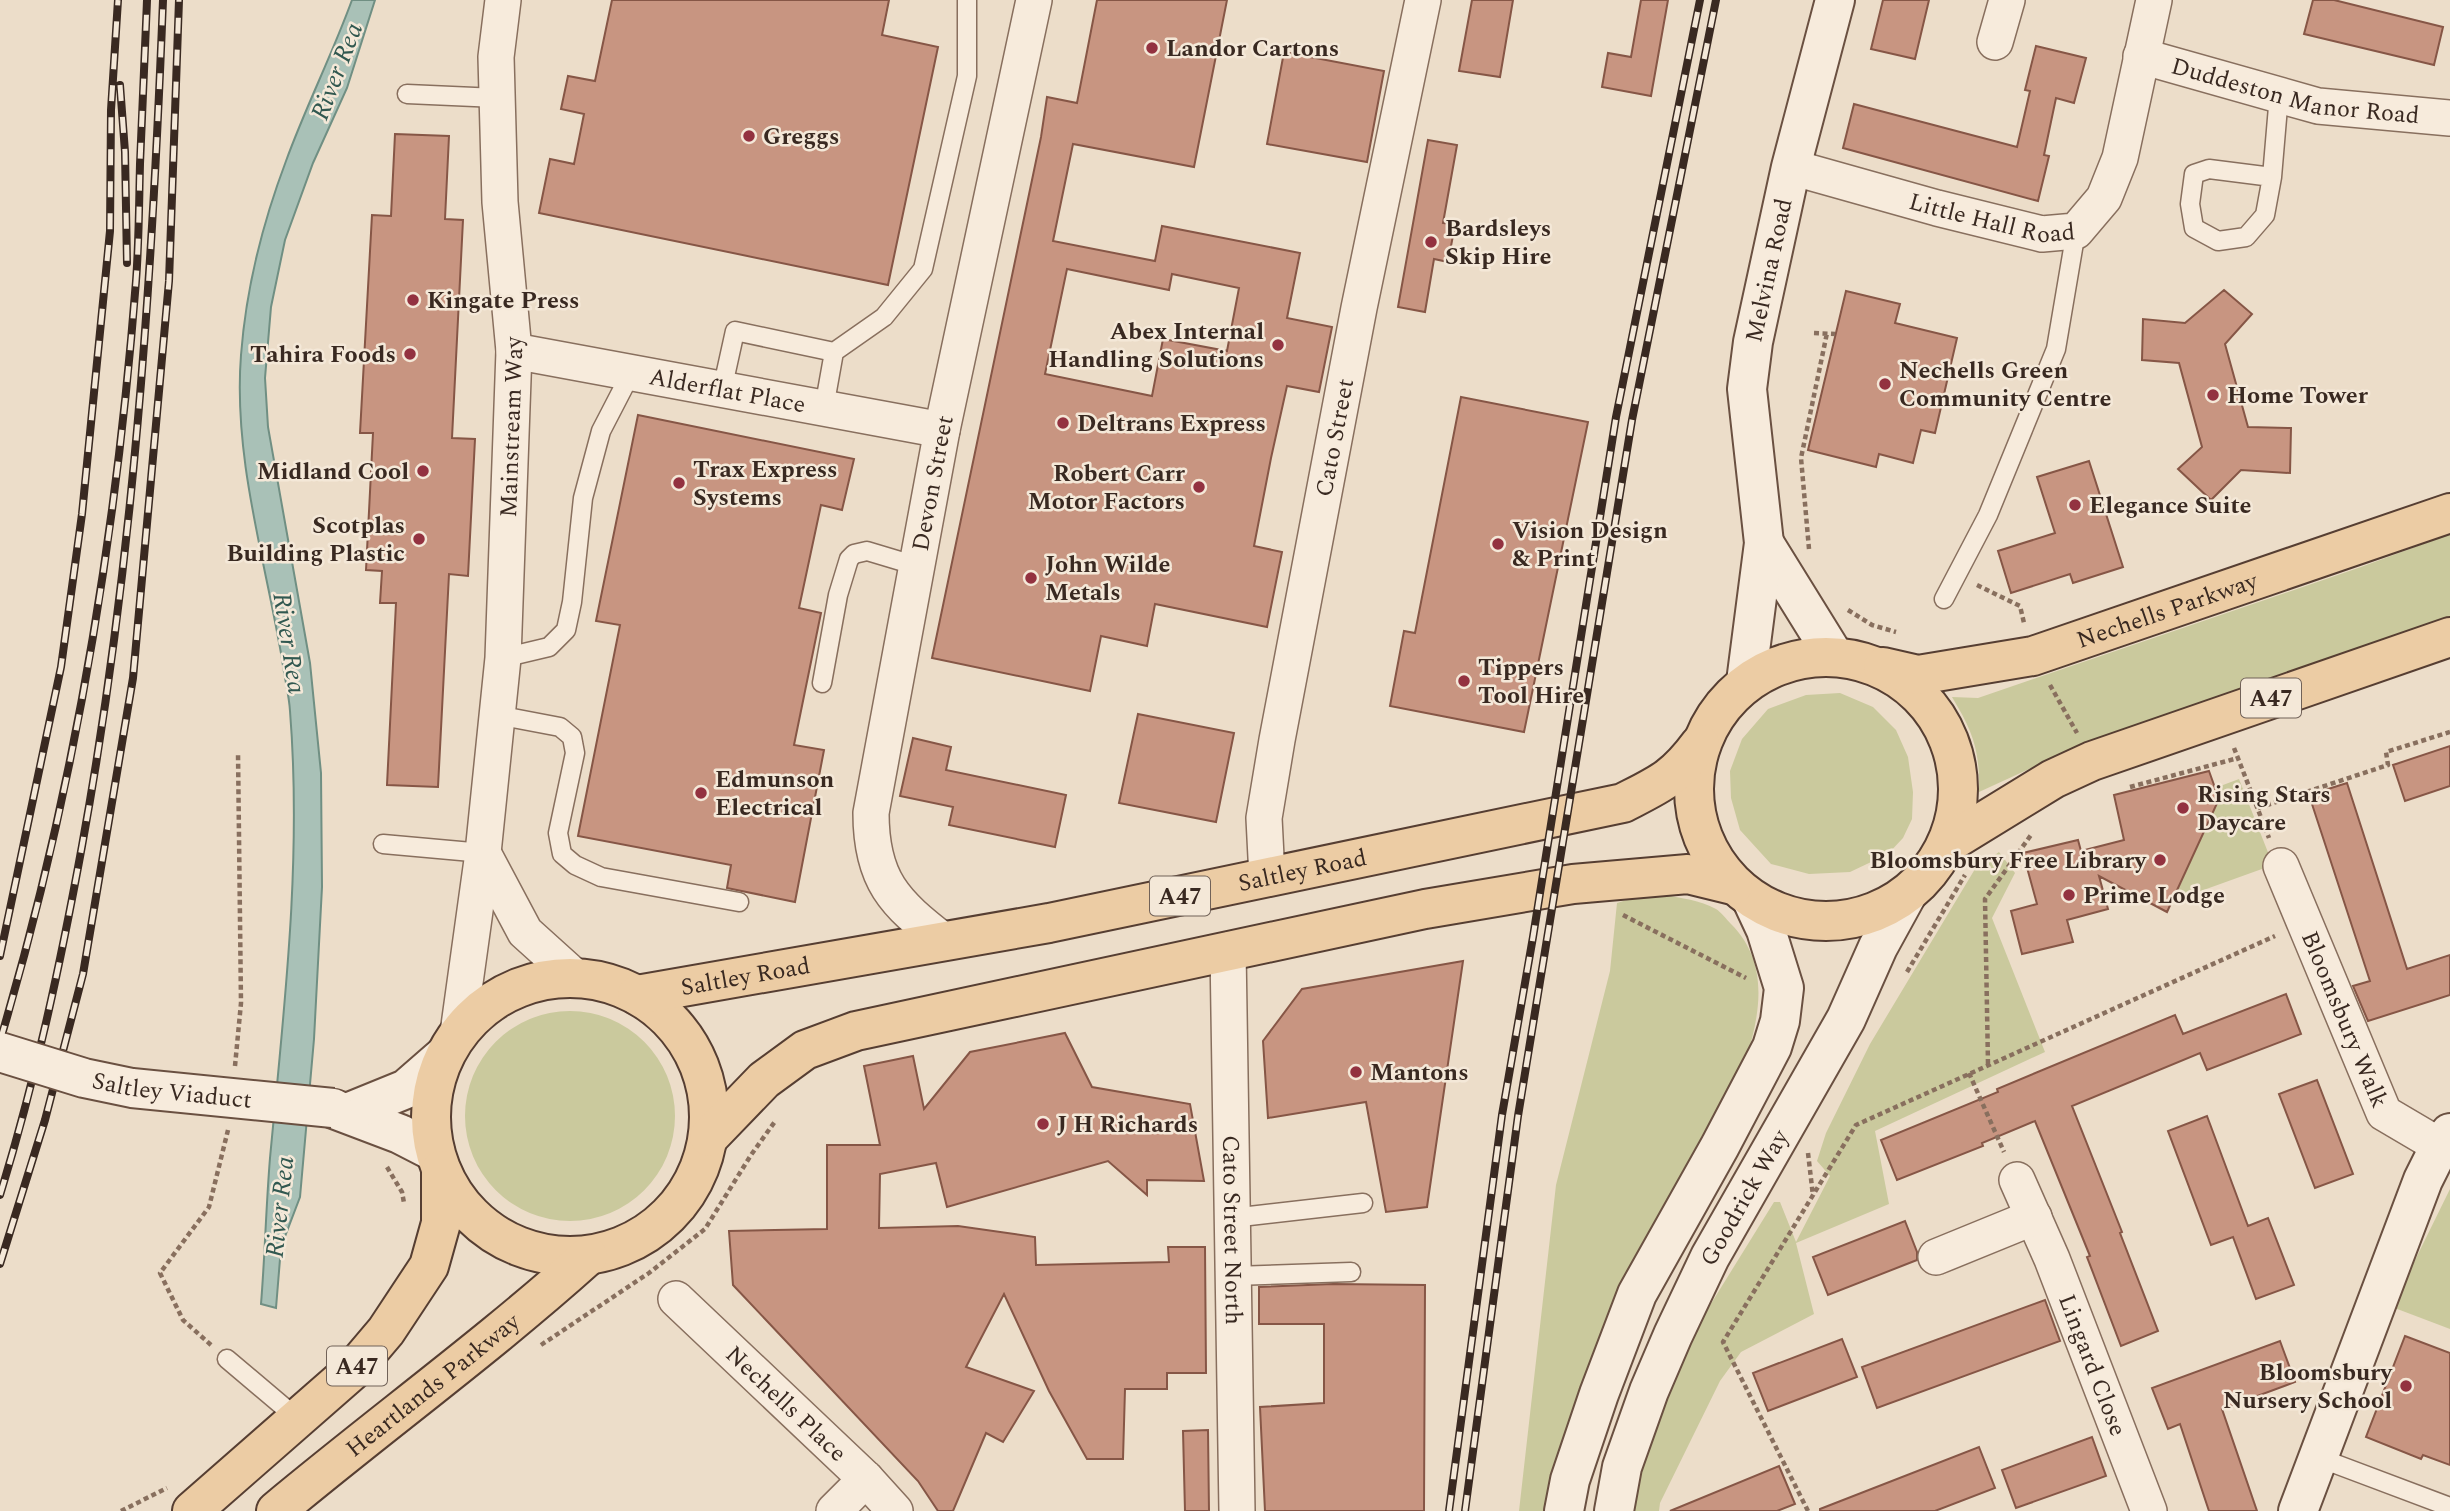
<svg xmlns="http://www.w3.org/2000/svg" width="2450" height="1511" font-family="Spectral,serif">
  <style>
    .green { fill: #cac99d }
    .water { fill: #a9c1b7; stroke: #708f83; stroke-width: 2 }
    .building { fill: #c89581; stroke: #865646; stroke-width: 2; fill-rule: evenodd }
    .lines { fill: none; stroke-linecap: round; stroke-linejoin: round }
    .lane-casing { stroke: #886f5e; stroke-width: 21 }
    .street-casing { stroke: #886f5e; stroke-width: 38 }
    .secondary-casing { stroke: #6a5041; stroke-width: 42 }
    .primary-casing { stroke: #563e32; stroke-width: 42 }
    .path { stroke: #886f5e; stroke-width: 4.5; stroke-dasharray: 5 3.5; stroke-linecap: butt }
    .lane { stroke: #f7ebdc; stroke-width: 18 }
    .street { stroke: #f7ebdc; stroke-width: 35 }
    .secondary { stroke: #f7ebdc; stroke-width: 38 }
    .primary { stroke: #eccca4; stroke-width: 38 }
    .rail-casing { stroke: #392921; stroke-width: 8 }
    .rail { stroke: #f4e8d8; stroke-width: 5; stroke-dasharray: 16; stroke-linecap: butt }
    .secondary-bridge-casing { stroke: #6a5041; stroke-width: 42; stroke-linecap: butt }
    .secondary-bridge { stroke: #f7ebdc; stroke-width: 38 }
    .poi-dot { fill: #933240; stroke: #f4e8d8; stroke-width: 2.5 }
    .labels { text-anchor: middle; stroke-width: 5; stroke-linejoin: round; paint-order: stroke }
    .shield { fill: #f4e8d8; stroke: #716258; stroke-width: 2 }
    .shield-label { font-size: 23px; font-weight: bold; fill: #392921 }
    .poi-label { font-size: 24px; font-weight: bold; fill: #392921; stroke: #f4e8d8; text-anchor: start }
    .street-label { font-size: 24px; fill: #392921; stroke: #f4e8d8 }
    .water-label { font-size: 26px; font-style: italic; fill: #315850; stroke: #f4e8d8 }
  </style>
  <rect width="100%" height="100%" fill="#ecddc9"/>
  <path class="green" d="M2450,534V618L2066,752L1979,792C1980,750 1973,732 1952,697L1978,698L2361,567Z
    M1840,693L1873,707L1896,730L1908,757L1913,792L1912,819L1903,838L1888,854L1850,872L1809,874L1771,864L1740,830L1731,798L1730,771L1742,739L1768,709L1806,695Z
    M2239,779L2273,865L2173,901L2219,799L2215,788Z
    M1999,852L2015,873L1992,918L2045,1052L1875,1131L1889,1204L1796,1243L1814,1314L1741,1352L1720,1381L1660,1503L1659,1511H1625L1637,1457L1691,1336L1774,1202H1780L1796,1242L1830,1176L1817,1161L1826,1133L1870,1044L1975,869Z
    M1664,895C1681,898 1700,900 1716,909C1721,912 1726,919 1731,924C1769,962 1761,1012 1746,1059L1616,1305L1554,1465L1545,1511H1519L1556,1185L1610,971L1617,903L1633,898Z
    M465 1116a105 105 0 1 1 210 0a105 105 0 1 1-210 0Z
    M2450,1189V1329L2392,1307Z"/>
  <path class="water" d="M352,0H375L347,88L313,163L285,240L271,307L265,378L268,427L310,663L321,773L322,887L314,1039L300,1197L281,1247L276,1308L261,1304C265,1255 266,1206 270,1158C284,1009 302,861 290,711C289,694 284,676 282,659C265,559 233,457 241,355C246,289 263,222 286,161C306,106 332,55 352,0Z"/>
  <path class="building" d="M612,0H889L882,35L938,47L888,285L539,213L550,159L574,164L584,114L561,109L568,76L595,81Z
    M1097,0H1227L1194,167L1073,144L1053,241L1155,261L1162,226L1300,253L1287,318L1332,327L1319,392L1287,386L1271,458L1254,546L1282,552L1267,627L1155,604L1147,646L1101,636L1090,691L932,658L1041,137L1047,97L1077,103ZM1067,269L1169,290L1172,274L1239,288L1227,351L1163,339L1152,396L1045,374Z
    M1472,0H1513L1500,77L1459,71Z
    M1641,0H1668L1651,96L1602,87L1608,53L1631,57Z
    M1883,0H1929L1915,59L1871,49Z
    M2313,0H2334L2443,27L2434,65L2304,34Z
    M2036,46L2086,58L2074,103L2056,98L2044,155L2049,156L2038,201L1843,148L1854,104L2017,147L2030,91L2025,90Z
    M1284,52L1384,71L1367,162L1267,144Z
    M395,134L449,136L445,219L463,220L452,438L475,439L468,576L449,574L438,787L387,785L396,603H380L382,571L366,570L373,433H360L372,215L391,216Z
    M1428,140L1457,145L1443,223L1455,225L1448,262L1434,259L1425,312L1398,307Z
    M2224,290L2252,314L2225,344L2248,427L2291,428L2290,473L2241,470L2211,500L2178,469L2202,447L2179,363L2142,360L2143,319L2185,323Z
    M1846,291L1900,304L1895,323L1957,338L1935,433L1921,430L1913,463L1879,454L1876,467L1808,450Z
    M1461,397L1588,422L1524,732L1390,706L1404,631L1415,633Z
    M638,415L854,459L842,510L821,505L799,608L821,613L794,745L824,750L795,902L727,888L731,865L578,836L620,625L596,621Z
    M2089,461L2123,567L2073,583L2070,574L2011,593L1998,551L2055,533L2037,477Z
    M1138,714L1234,733L1216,822L1119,803Z
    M913,738L951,747L946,770L1066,795L1055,847L949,825L953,807L900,796Z
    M2450,746V786L2405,801L2393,765Z
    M2209,771L2219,799L2167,912L2099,876L2108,909L2067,920L2073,942L2022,954L2011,911L2037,904L2023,853L2078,840L2081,851L2124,840L2114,795Z
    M2347,783L2407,969L2450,955V995L2368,1021L2353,986L2370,981L2309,795Z
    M1463,961L1427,1207L1386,1212L1366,1102L1268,1118L1263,1041L1302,989Z
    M2286,994L2301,1034L2207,1070L2200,1053L2072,1106L2122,1232L2120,1233L2158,1331L2121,1346L2087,1257L2090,1256L2035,1121L1982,1143L1983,1146L1897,1180L1881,1140L1998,1092L1997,1089L2175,1015L2183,1034Z
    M1065,1033L1092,1087L1190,1104L1204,1181L1147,1180V1195L1108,1161L947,1207L936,1163L880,1174L879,1228L958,1226L1035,1237L1036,1265L1169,1262L1168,1247H1205L1206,1373H1167V1389H1125L1123,1459H1087L1049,1391L1004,1294L966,1367L1034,1391L1003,1442L986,1433L953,1511H938L918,1481L733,1285L729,1231L827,1229V1145H880L864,1066L913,1056L924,1109L970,1052Z
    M2317,1080L2353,1174L2315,1188L2279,1094Z
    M2207,1116L2248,1226L2268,1218L2294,1285L2256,1299L2233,1237L2211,1245L2168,1131Z
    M1905,1221L1917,1252V1260L1828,1295L1813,1257Z
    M1333,1284L1425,1285L1424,1511H1265L1260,1407L1324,1403V1324H1259V1287Z
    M2045,1300L2060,1341L1877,1408L1862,1367Z
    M2405,1336L2450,1353V1465L2423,1455L2421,1459L2366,1437Z
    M1842,1339L1857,1377L1768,1411L1753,1373Z
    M2280,1341L2295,1382L2222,1409L2257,1511H2209L2180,1424L2168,1429L2152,1388Z
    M1208,1430L1209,1511H1185L1183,1431Z
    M2092,1437L2106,1476L2016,1508L2002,1470Z
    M1979,1447L1995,1488L1935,1511H1820V1509Z
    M1779,1466L1795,1504L1777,1511H1670Z"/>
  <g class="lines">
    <defs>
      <path id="lane" d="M407,94L497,98
        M2272,177L2209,169L2194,174L2190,204L2194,228L2218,241L2246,237L2265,215L2272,177L2279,95
        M722,390L735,331L834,352
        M824,408L834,352L884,317L923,269L967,76V0
        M1944,599L1988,515L2056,349L2076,231
        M503,658L549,647L566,630L572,602L583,498L601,431L631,373
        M822,683L838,595L849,559L854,554L867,551L917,566
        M497,715L560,727L572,737L575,753L558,833L562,854L575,865L601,877L739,902
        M383,844L483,853
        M1232,1218L1363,1203
        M1234,1276L1351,1272
        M227,1359L298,1419
        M2317,1457L2450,1507"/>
      <g id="street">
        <path d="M1995,42L2007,0"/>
        <path id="s1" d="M2141,56L2318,106L2450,118"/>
        <path id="s2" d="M1791,167L1937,208L2042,234L2076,231L2104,198L2120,158L2154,0"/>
        <path id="s3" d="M514,351L942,430"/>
        <path d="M483,853L525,932L576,978"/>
        <path id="s4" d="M2281,866L2384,1113L2440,1146"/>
        <path id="s5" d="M1267,877L1264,818L1277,740L1359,308L1423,0"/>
        <path id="s6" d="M945,942C894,903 871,880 871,813L942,430L1034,0"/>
        <path id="s7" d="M1228,950L1237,1511"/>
        <path id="s8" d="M458,1033L483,853L503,658L514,351L500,202L496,57L503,0"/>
        <path id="s9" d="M2017,1180L2052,1259L2149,1511"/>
        <path d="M1936,1257L2034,1217"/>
        <path id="s10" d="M676,1299L866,1479L895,1511"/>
        <path d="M834,1511L866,1479"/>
      </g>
      <g id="secondary">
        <path d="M1764,543L1834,656"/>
        <path id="s11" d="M1746,682L1764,543L1747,389L1753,342L1791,167L1835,0"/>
        <path d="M334,1109L400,1134L435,1152"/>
        <path d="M347,1113L406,1089L445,1055"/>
        <path d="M1564,1511L1570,1480L1599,1394L1637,1294L1720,1146L1772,1047L1780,1021L1784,988L1766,930L1752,900"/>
        <path id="s12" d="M1614,1511L1622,1467L1649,1391L1673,1335L1710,1257L1846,1019L1878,947L1906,896"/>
        <path d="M2298,1511L2423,1180L2440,1146L2450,1133"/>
      </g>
      <g id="primary">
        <circle cx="1826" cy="789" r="132"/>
        <path id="s13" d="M1883,667L1918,675L2033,656L2450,513"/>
        <path d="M1947,844L2053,779L2092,761L2450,637"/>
        <circle cx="570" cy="1117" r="139"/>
        <path id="s14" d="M637,995L1049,923L1623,803C1660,784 1674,779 1700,744"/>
        <path d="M709,1137L764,1080L805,1050L856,1031L1425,909L1573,884L1688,874L1733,885"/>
        <path d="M192,1511L353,1370L386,1331L429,1266L441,1223V1170"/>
        <path id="s15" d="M276,1511C379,1425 488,1346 588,1256"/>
      </g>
    </defs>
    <use href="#lane" class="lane-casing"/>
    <use href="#street" class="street-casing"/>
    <use href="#secondary" class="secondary-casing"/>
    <use href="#primary" class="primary-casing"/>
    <path class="path" d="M1814,333L1835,334
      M1809,549L1801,458L1827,333
      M1977,585L2020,606L2024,623
      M1848,610L1872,625L1896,632
      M2050,685L2077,733
      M2234,748L2269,838
      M2130,787L2238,758
      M2258,808L2388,765L2386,752L2450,732
      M1623,915L1746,978
      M1907,972L1965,875
      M1988,1064L1985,899L2031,835
      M235,1066L241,1003L238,752
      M1969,1073L2004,1152
      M1808,1153L1813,1196
      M387,1167L402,1192L404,1203
      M211,1345L183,1320L160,1273L209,1207L228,1130
      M541,1345L649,1273L705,1229L751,1155L776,1120
      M121,1511L167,1488
      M1808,1511L1723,1342L1856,1125L2275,936"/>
    <use href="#lane" class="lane"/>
    <use href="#street" class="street"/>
    <use href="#secondary" class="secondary"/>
    <use href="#primary" class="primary"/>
    <defs>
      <path id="rail" d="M120,85L125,152L127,263
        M0,956L61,667L82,514L110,231L111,110L118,0
        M0,1041C74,793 116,539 136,281C139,242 139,203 140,164C142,110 145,55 147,0
        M0,1195C36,1078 60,966 82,846C133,566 152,284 163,0
        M0,1264L45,1120L83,974L133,678L169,281L179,0
        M1449,1511L1502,1115L1533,937L1616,417L1700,0
        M1465,1511L1518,1116L1632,420L1716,0"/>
    </defs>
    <use href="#rail" class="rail-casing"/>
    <use href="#rail" class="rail"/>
    <defs>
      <g id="secondary-bridge">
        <path id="s16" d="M0,1052L84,1078L132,1088L333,1108"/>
      </g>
    </defs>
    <use href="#secondary-bridge" class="secondary-bridge-casing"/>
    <use href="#secondary-bridge" class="secondary-bridge"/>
  </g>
  <g class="poi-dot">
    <circle cx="1152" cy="48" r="7"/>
    <circle cx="749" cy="136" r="7"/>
    <circle cx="1431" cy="242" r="7"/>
    <circle cx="413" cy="300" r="7"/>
    <circle cx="1278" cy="345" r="7"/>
    <circle cx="410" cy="354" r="7"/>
    <circle cx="1885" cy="384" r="7"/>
    <circle cx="2213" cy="395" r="7"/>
    <circle cx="1063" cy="423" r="7"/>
    <circle cx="423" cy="471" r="7"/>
    <circle cx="679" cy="483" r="7"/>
    <circle cx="1199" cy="487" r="7"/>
    <circle cx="2075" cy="505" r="7"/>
    <circle cx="419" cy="539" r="7"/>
    <circle cx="1498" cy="544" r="7"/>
    <circle cx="1031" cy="578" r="7"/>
    <circle cx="1464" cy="681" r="7"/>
    <circle cx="701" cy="793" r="7"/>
    <circle cx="2183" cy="808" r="7"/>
    <circle cx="2160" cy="860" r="7"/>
    <circle cx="2069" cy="895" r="7"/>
    <circle cx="1356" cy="1072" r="7"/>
    <circle cx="1043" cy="1124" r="7"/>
    <circle cx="2406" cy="1386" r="7"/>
  </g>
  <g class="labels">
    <g class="shield">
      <rect x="2241" y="678.5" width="60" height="39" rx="5"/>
      <rect x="1150" y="876.5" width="60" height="39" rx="5"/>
      <rect x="327" y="1346.5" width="60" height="39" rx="5"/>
    </g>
    <g class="shield-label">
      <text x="2271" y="706">A47</text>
      <text x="1180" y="904">A47</text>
      <text x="357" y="1374">A47</text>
    </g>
    <g class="poi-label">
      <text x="1166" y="56">Landor Cartons</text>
      <text x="763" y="144">Greggs</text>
      <text x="1445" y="236">Bardsleys<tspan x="1445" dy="28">Skip Hire</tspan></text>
      <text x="427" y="308">Kingate Press</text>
      <text x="1264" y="339" text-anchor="end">Abex Internal<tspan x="1264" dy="28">Handling Solutions</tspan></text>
      <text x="396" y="362" text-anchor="end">Tahira Foods</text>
      <text x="1899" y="378">Nechells Green<tspan x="1899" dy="28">Community Centre</tspan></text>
      <text x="2227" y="403">Home Tower</text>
      <text x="1077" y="431">Deltrans Express</text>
      <text x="693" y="477">Trax Express<tspan x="693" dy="28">Systems</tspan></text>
      <text x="409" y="479" text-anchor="end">Midland Cool</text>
      <text x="1185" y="481" text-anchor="end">Robert Carr<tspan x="1185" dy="28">Motor Factors</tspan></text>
      <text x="2089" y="513">Elegance Suite</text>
      <text x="405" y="533" text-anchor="end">Scotplas<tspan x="405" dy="28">Building Plastic</tspan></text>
      <text x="1512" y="538">Vision Design<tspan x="1512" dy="28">&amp; Print</tspan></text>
      <text x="1045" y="572">John Wilde<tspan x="1045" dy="28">Metals</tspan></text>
      <text x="1478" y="675">Tippers<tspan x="1478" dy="28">Tool Hire</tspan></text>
      <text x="715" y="787">Edmunson<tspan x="715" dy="28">Electrical</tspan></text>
      <text x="2197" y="802">Rising Stars<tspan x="2197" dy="28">Daycare</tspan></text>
      <text x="2146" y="868" text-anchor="end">Bloomsbury Free Library</text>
      <text x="2083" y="903">Prime Lodge</text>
      <text x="1370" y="1080">Mantons</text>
      <text x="1057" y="1132">J H Richards</text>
      <text x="2392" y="1380" text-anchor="end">Bloomsbury<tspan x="2392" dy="28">Nursery School</tspan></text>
    </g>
    <g class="street-label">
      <text dy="8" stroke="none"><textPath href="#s1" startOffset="159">Duddeston Manor Road</textPath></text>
      <text dy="8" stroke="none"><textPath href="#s2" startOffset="208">Little Hall Road</textPath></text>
      <text dy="8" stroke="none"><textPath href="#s11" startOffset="416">Melvina Road</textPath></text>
      <text dy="8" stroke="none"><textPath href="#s3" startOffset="217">Alderflat Place</textPath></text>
      <text dy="8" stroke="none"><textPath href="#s8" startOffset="609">Mainstream Way</textPath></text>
      <text dy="8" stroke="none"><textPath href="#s5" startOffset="446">Cato Street</textPath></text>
      <text dy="8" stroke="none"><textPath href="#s6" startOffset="492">Devon Street</textPath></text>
      <text dy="8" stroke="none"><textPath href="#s13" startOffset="294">Nechells Parkway</textPath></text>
      <text dy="8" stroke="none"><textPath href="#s14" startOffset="677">Saltley Road</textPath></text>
      <text dy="8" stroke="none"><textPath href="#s14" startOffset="110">Saltley Road</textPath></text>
      <text dy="8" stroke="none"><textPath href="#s4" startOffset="166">Bloomsbury Walk</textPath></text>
      <text dy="8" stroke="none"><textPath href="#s16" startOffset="177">Saltley Viaduct</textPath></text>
      <text dy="8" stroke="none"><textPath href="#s12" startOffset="341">Goodrick Way</textPath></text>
      <text dy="8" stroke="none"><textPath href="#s7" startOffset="280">Cato Street North</textPath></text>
      <text dy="8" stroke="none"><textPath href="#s9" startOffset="200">Lingard Close</textPath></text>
      <text dy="8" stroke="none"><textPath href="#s15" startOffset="201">Heartlands Parkway</textPath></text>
      <text dy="8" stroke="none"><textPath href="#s10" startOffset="152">Nechells Place</textPath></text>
    </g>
    <g class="water-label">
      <text transform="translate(336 71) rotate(-69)" y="9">River Rea</text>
      <text transform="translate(290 643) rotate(81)" y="9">River Rea</text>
      <text transform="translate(279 1207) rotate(-84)" y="9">River Rea</text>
    </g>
  </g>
</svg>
